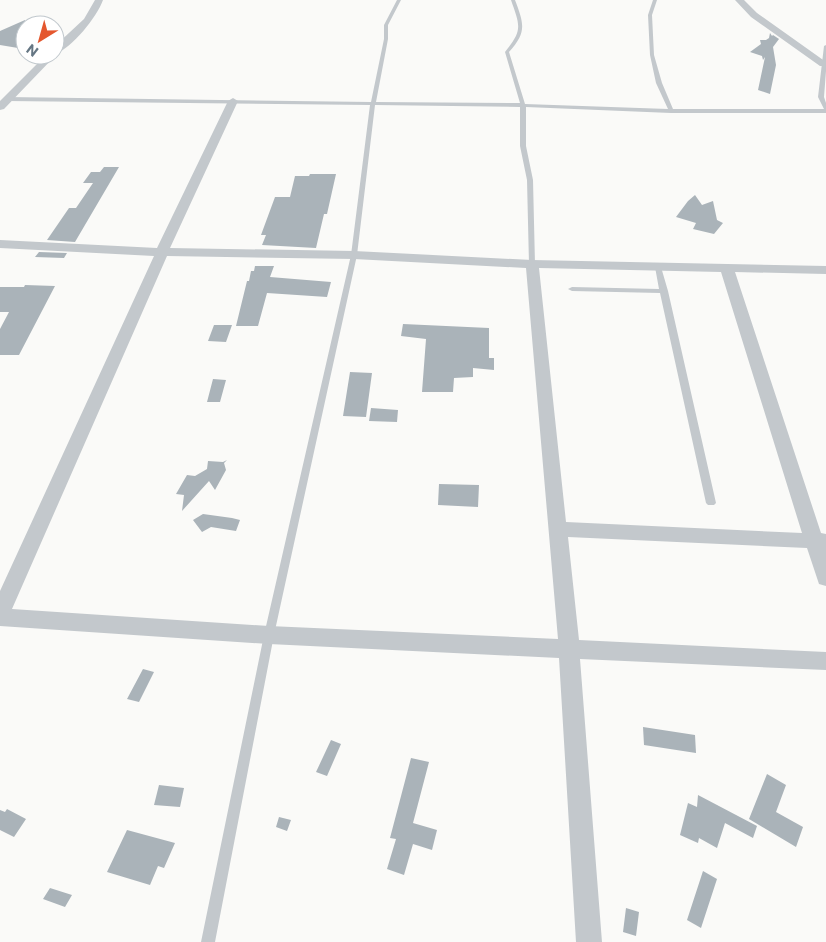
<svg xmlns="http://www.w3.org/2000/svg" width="826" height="942" font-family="Commissioner,sans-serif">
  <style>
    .building { fill: #aab3b9 }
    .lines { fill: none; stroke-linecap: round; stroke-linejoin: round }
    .service { fill: #c3c8cc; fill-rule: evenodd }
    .minor { fill: #c3c8cc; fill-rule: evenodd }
  </style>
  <rect width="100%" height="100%" fill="#fafaf8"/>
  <path class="building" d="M25,20V44L18,48L0,45V31Z
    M770,33L772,36L773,35L779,39L773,47L776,65L770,94L758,90L765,57L763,60L762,56L750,52L761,44L760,40H766L769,38Z
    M104,167H119L75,242L47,240L69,208H76L93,183H83L91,172H100Z
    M310,174H336L327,214H324L316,248L262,245L266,235H261L275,197H290L295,176H309Z
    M695,195L702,205L713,201L717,220L723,223L714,234L693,229L696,223L676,217L688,201Z
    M39,252L67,253L64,258L35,257Z
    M255,266H274L270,277L331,282L327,297L267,293L258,326H236L247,281H249L251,271H254Z
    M25,285L55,286L19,355H0V329L9,312H0V287H24Z
    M403,324L489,328V358H494V370L473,368V377L454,378L453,392H422L426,339L401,336Z
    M214,325H232L226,342L208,341Z
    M350,372L372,373L366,417L343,416Z
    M213,379L226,380L220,402H207Z
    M371,408L398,410L397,422L369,421Z
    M227,460L224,463L226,470L215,490L209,481L182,511L184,495L176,494L187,475L195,476L207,469L208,461L223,462Z
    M439,484L479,485L478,507L438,505Z
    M203,514L232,518L240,520L236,531L211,527L202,532L193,520Z
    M143,669L154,672L139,702L127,699Z
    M643,727L695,735L696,753L644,745Z
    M331,740L341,744L327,776L316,772Z
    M411,758L429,762L413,823L437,830L432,850L413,844L404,875L387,869L396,839L390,838Z
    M767,774L786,785L776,812L803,827L796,847L749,819Z
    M159,785L184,788L180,807L154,805Z
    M698,795L757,826L753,838L725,823L717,848L699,838L698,843L680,835L688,803L697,807Z
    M7,809L26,819L14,837L0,830V810L5,812Z
    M279,817L291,820L287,831L276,827Z
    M127,830L175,843L164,868L158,866L150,885L107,872Z
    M703,871L717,879L701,928L687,920Z
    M50,888L72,895L65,907L43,899Z
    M626,908L639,912L636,936L623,932Z"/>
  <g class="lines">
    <path class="service" d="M397,0H401L388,25V39L376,102L520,103L505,52C523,30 520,26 511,0H515C524,24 527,32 509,52L525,104L668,109L656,83L650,55L648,15L653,0H657L652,15L654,55L662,83L673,109H824L818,97L824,46L826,45V71L824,97L826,103V113H671L526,107V146L533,180L535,264L532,266L529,264L527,180L520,146V107L375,105L357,255L274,635L215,942H201L264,635L351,255L370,105L7,101L4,99L7,97L371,102L384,39V25Z
      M658,265L661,267L668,291L716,503L714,505H708L706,503L660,293L572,291L568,289L572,287L659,289L655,267Z"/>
    <path class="minor" d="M95,0H103C97,17 72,48 55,54V46L84,19Z
      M735,0H744L757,13L826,62V66H820L751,17Z
      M55,54L56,55L54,57L4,109L0,110V101L46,55Z
      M233,98L238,101L170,248L354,251L532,260L826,266V274L735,272L821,533L826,534V586L819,584L807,548L568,537L579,640L826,652V670L580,659L602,942H576L559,658L269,644L0,626V591L154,256L0,248V240L157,248L228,101ZM167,256L354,259L526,268L558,639L269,626L12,609ZM539,268L721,272L802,533L566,522Z"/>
  </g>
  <g transform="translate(40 40) rotate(217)"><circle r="24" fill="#ffffff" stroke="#c1c8cd"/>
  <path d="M0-4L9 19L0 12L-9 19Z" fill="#e4572e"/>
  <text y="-8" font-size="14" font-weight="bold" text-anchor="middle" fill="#657683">N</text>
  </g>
</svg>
